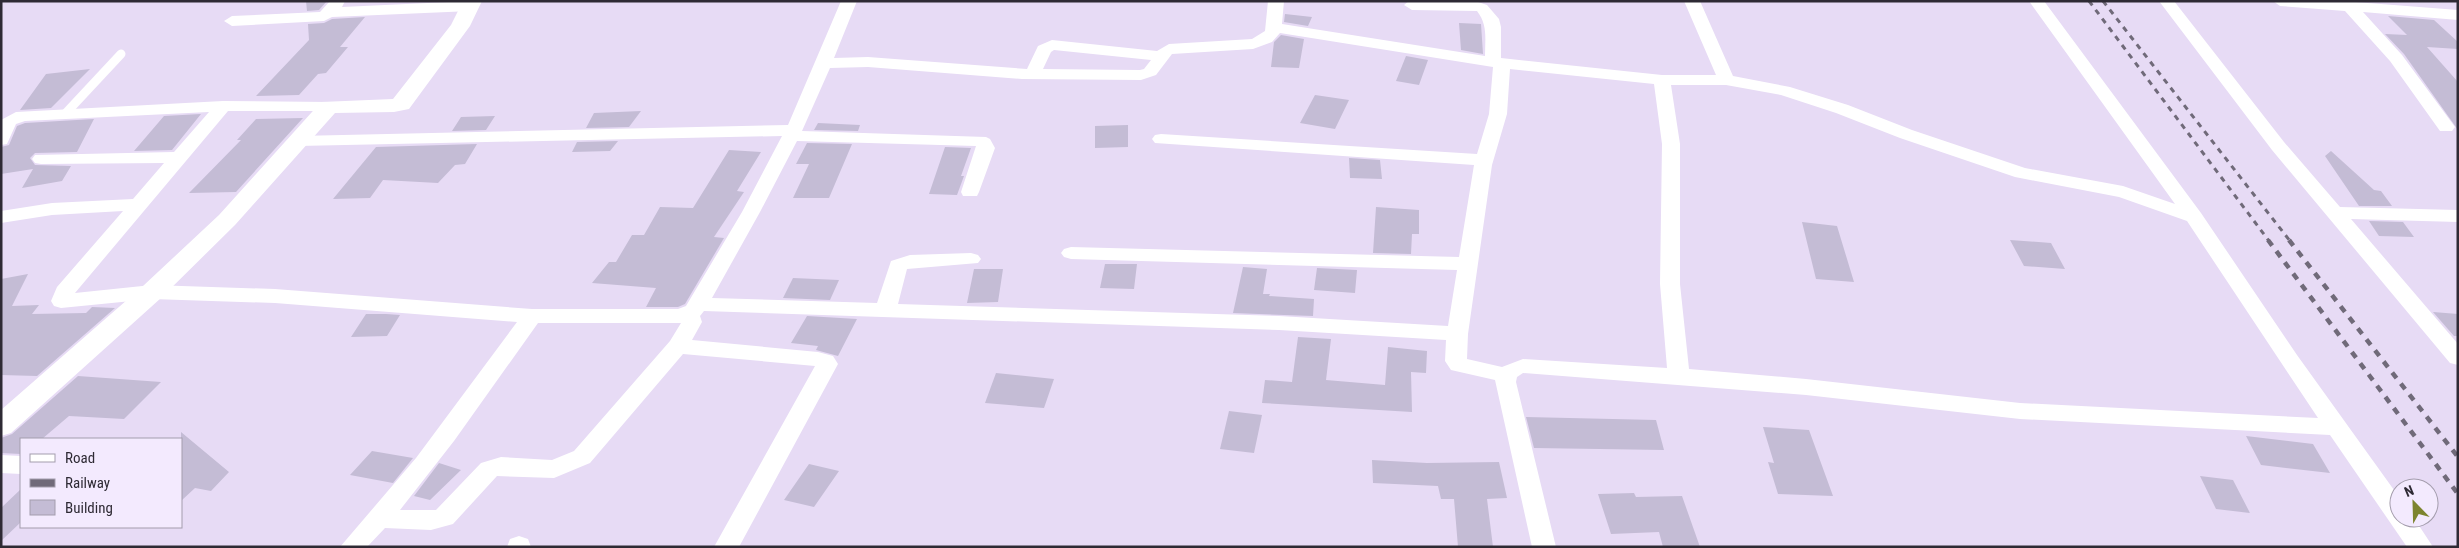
<svg xmlns="http://www.w3.org/2000/svg" width="2459" height="548" font-family="'Roboto Condensed',sans-serif">
  <style>
    .building { fill: #c4bcd5 }
    .lines { fill: none; stroke-linecap: round; stroke-linejoin: round }
    .service { stroke: #fff; stroke-width: 9 }
    .minor { fill: #fff; fill-rule: evenodd }
    .tertiary { fill: #fff; fill-rule: evenodd }
    .rail-far1 { stroke: #706a79; stroke-width: 3; stroke-dasharray: 5.5 5.5; stroke-linecap: butt }
    .rail { stroke: #706a79; stroke-width: 4.5; stroke-dasharray: 7 7; stroke-linecap: butt }
  </style>
  <rect width="100%" height="100%" fill="#e7dbf5"/>
  <path class="building" d="M306,1H327L319,10L307,11Z
    M1285,14L1312,17L1308,26L1284,22Z
    M2388,16L2434,20L2458,42V49L2427,47L2458,82V130L2404,54L2385,34L2407,35Z
    M365,17L340,47H348L326,73L318,74L299,95L256,96L309,40L308,24L324,23L332,19Z
    M1459,23L1481,24L1483,54L1461,50Z
    M1281,35L1304,39L1299,68L1271,67L1274,42Z
    M1406,56L1428,60L1419,85L1396,81Z
    M90,69L51,108L20,110L46,74Z
    M1315,95L1349,100L1335,129L1300,123Z
    M641,111L629,127L586,128L594,113Z
    M201,114L172,150L134,151L164,116Z
    M495,116L486,130L452,131L461,117Z
    M303,118L236,192L189,193L241,140H237L256,119Z
    M94,119L77,152L35,153L30,158L35,165L71,166L62,181L22,188L33,169L1,174V147L9,145L17,126L25,123Z
    M818,123L860,125L858,131L814,130Z
    M1128,125V147L1095,148V126Z
    M618,141L610,151L572,152L577,142Z
    M807,143L852,144L829,198H793L809,164H796Z
    M477,144L465,164L455,165L438,183L383,180L370,198L333,199L376,147Z
    M945,147L971,148L961,176H964L957,195L929,194Z
    M729,150L761,152L737,191L744,192L714,237L724,238L685,304L678,307H646L656,288L592,283L609,262H616L632,235H644L660,207L693,208Z
    M2331,151L2374,190L2381,191L2392,206H2359L2325,156Z
    M1349,158L1380,160L1382,179L1350,178Z
    M1376,207L1419,210V234H1412L1411,254L1373,253Z
    M2369,221L2403,222L2414,237L2379,236Z
    M1802,222L1837,226L1854,282L1816,279Z
    M2010,240L2051,243L2065,269L2024,266Z
    M1105,264H1137L1134,289L1100,288Z
    M1243,267L1267,269L1263,294H1270L1269,296L1314,299L1313,316L1233,313Z
    M1317,268L1357,270L1355,293L1314,290Z
    M974,269H1003L998,302L967,303Z
    M28,274L12,306L39,305L32,314L86,313L92,307L115,308L37,376L1,375V279Z
    M793,278L839,280L830,300L783,298Z
    M2433,312L2458,314V336H2454Z
    M366,314H386L400,315L387,336L351,337Z
    M807,316L857,319L838,356L816,350L818,346L791,343Z
    M1298,337L1331,339L1326,380L1385,385L1388,347L1427,351L1426,373L1411,372L1412,412L1262,403L1265,380L1292,382Z
    M996,373L1054,379L1044,408L985,403Z
    M78,376L161,382L124,419L69,416L42,439H21V454L1,453V438L12,434Z
    M1229,411L1262,415L1254,453L1220,449Z
    M1526,417L1656,420L1664,450L1534,448Z
    M1763,427L1809,430L1833,496L1778,494L1768,462L1774,463Z
    M181,432L229,472L211,491L195,488L181,501Z
    M2246,436L2313,444L2330,473L2261,465Z
    M372,451L413,458L393,483L350,475Z
    M1372,460L1427,463L1499,462L1507,498L1487,499L1493,547H1458L1454,499H1441L1438,486L1373,483Z
    M439,463L461,470L430,500L414,496Z
    M809,464L839,471L814,507L784,500Z
    M2200,476L2233,480L2250,513L2216,509Z
    M21,489V522L1,541V508Z
    M1634,493L1636,497L1682,496L1700,547H1663L1659,532L1611,534L1598,494Z"/>
  <g class="lines">
    <path class="service" d="M65,114L121,54"/>
    <path class="minor" d="M330,1H345L342,7L471,1L479,6L471,11L332,17L324,21L232,26L224,21L232,16L320,12Z
      M841,1H857L834,58L868,57L1027,69L1038,46L1052,40L1157,51L1169,44L1252,39L1265,31L1268,1H1284L1282,24L1485,56C1485,39 1488,25 1477,11L1412,10L1404,5L1409,1H1475L1487,5L1499,19L1501,27V58L1662,75H1716L1684,1H1700L1733,76L1790,87L1848,105L1912,130L2025,168L2123,186L2175,204L2029,1H2044L2201,213L2297,355L2399,497V518H2414L2433,547H2407L2330,435L2020,419L1806,395L1523,373L1517,377L1516,382L1556,547H1532L1495,380L1451,370L1445,361L1446,340L1279,330L704,311L700,316L702,322L692,340L818,352L833,356L838,364L739,547H714L815,366L683,354L590,463L554,478L497,476L453,524L431,530L385,528L367,547H340L416,458L517,322L275,303L152,299L61,308L54,306L51,301L57,287L123,211L52,215L1,223V211L52,203L133,199L164,163L41,164L35,163L32,159L35,155L174,152L209,112L25,121L16,124L7,144L1,145V120L16,112L223,101L329,102L335,103L338,107L335,111H228L75,293L152,285L275,289L532,309H678L686,306L742,212L782,136L298,146L292,145L289,141L292,137L298,136L788,125ZM1280,33L1493,67L1489,114L1477,154L1161,134L1155,135L1152,139L1155,143L1474,165L1459,257L1071,247L1064,249L1061,253L1064,257L1071,259L1457,270L1448,326L1279,316L898,304L907,269L978,263L981,259L978,255L971,253L910,255L891,261L877,303L712,298L760,212L797,141L976,146L961,192L963,196H977L979,192L995,148L990,139L986,137L802,131L830,68L868,67L1022,79L1141,80L1156,75L1172,54L1253,49L1272,42ZM1054,50L1151,60L1144,69L1140,70L1043,69L1051,52ZM1510,69L1654,84L1662,144L1660,284L1667,368L1523,359L1502,367L1467,359L1468,334L1492,165L1507,114ZM1671,85H1726L1781,95L1836,113L1900,138L2015,177L2119,197L2187,221L2318,418L2020,403L1806,379L1689,369L1680,284V144ZM538,323H681L670,341L574,451L552,460L501,457L481,463L436,510H400L454,441Z
      M2159,1H2174L2284,142L2340,207L2458,210V222L2351,219L2458,344V365L2450,363L2272,150Z
      M2273,1H2342L2458,10V20L2363,12L2402,55L2455,127L2452,131H2440L2390,61L2345,11L2280,6Z
      M1,455L21,456V474L1,473Z
      M519,536L528,539L531,547H507L510,539Z"/>
    <path class="tertiary" d="M463,1H482L470,26L409,109L394,112L335,113L235,225L161,298L11,433L1,436V410L143,286L219,215L321,102L393,99L451,25Z"/>
    <path class="rail-far1" d="M2089,1L2269,241
      M2103,1L2290,241"/>
    <path class="rail" d="M2268,240L2458,494
      M2289,240L2458,457"/>
  </g>
  <rect width="2459" height="548" fill="none" stroke="#2e2a34" stroke-width="5"/>
  <rect x="20" y="438" width="162" height="90" fill="#f3eafe" stroke="#a49dad"/>
  <rect x="30" y="454" width="25" height="8" fill="#ffffff" stroke="#a49dad"/>
  <text x="65" y="463" font-size="15" fill="#2e2a34">Road</text>
  <rect x="30" y="479" width="25" height="8" fill="#706a79" stroke="#a49dad"/>
  <text x="65" y="488" font-size="15" fill="#2e2a34">Railway</text>
  <rect x="30" y="500" width="25" height="15" fill="#c4bcd5" stroke="#a49dad"/>
  <text x="65" y="513" font-size="15" fill="#2e2a34">Building</text>
  <g transform="translate(2414 503) rotate(337)"><circle r="24" fill="#f3eafe" stroke="#a49dad"/>
  <path d="M0-4L9 19L0 12L-9 19Z" fill="#7d842f"/>
  <text y="-8" font-size="14" font-weight="bold" text-anchor="middle" fill="#2e2a34">N</text>
  </g>
</svg>
